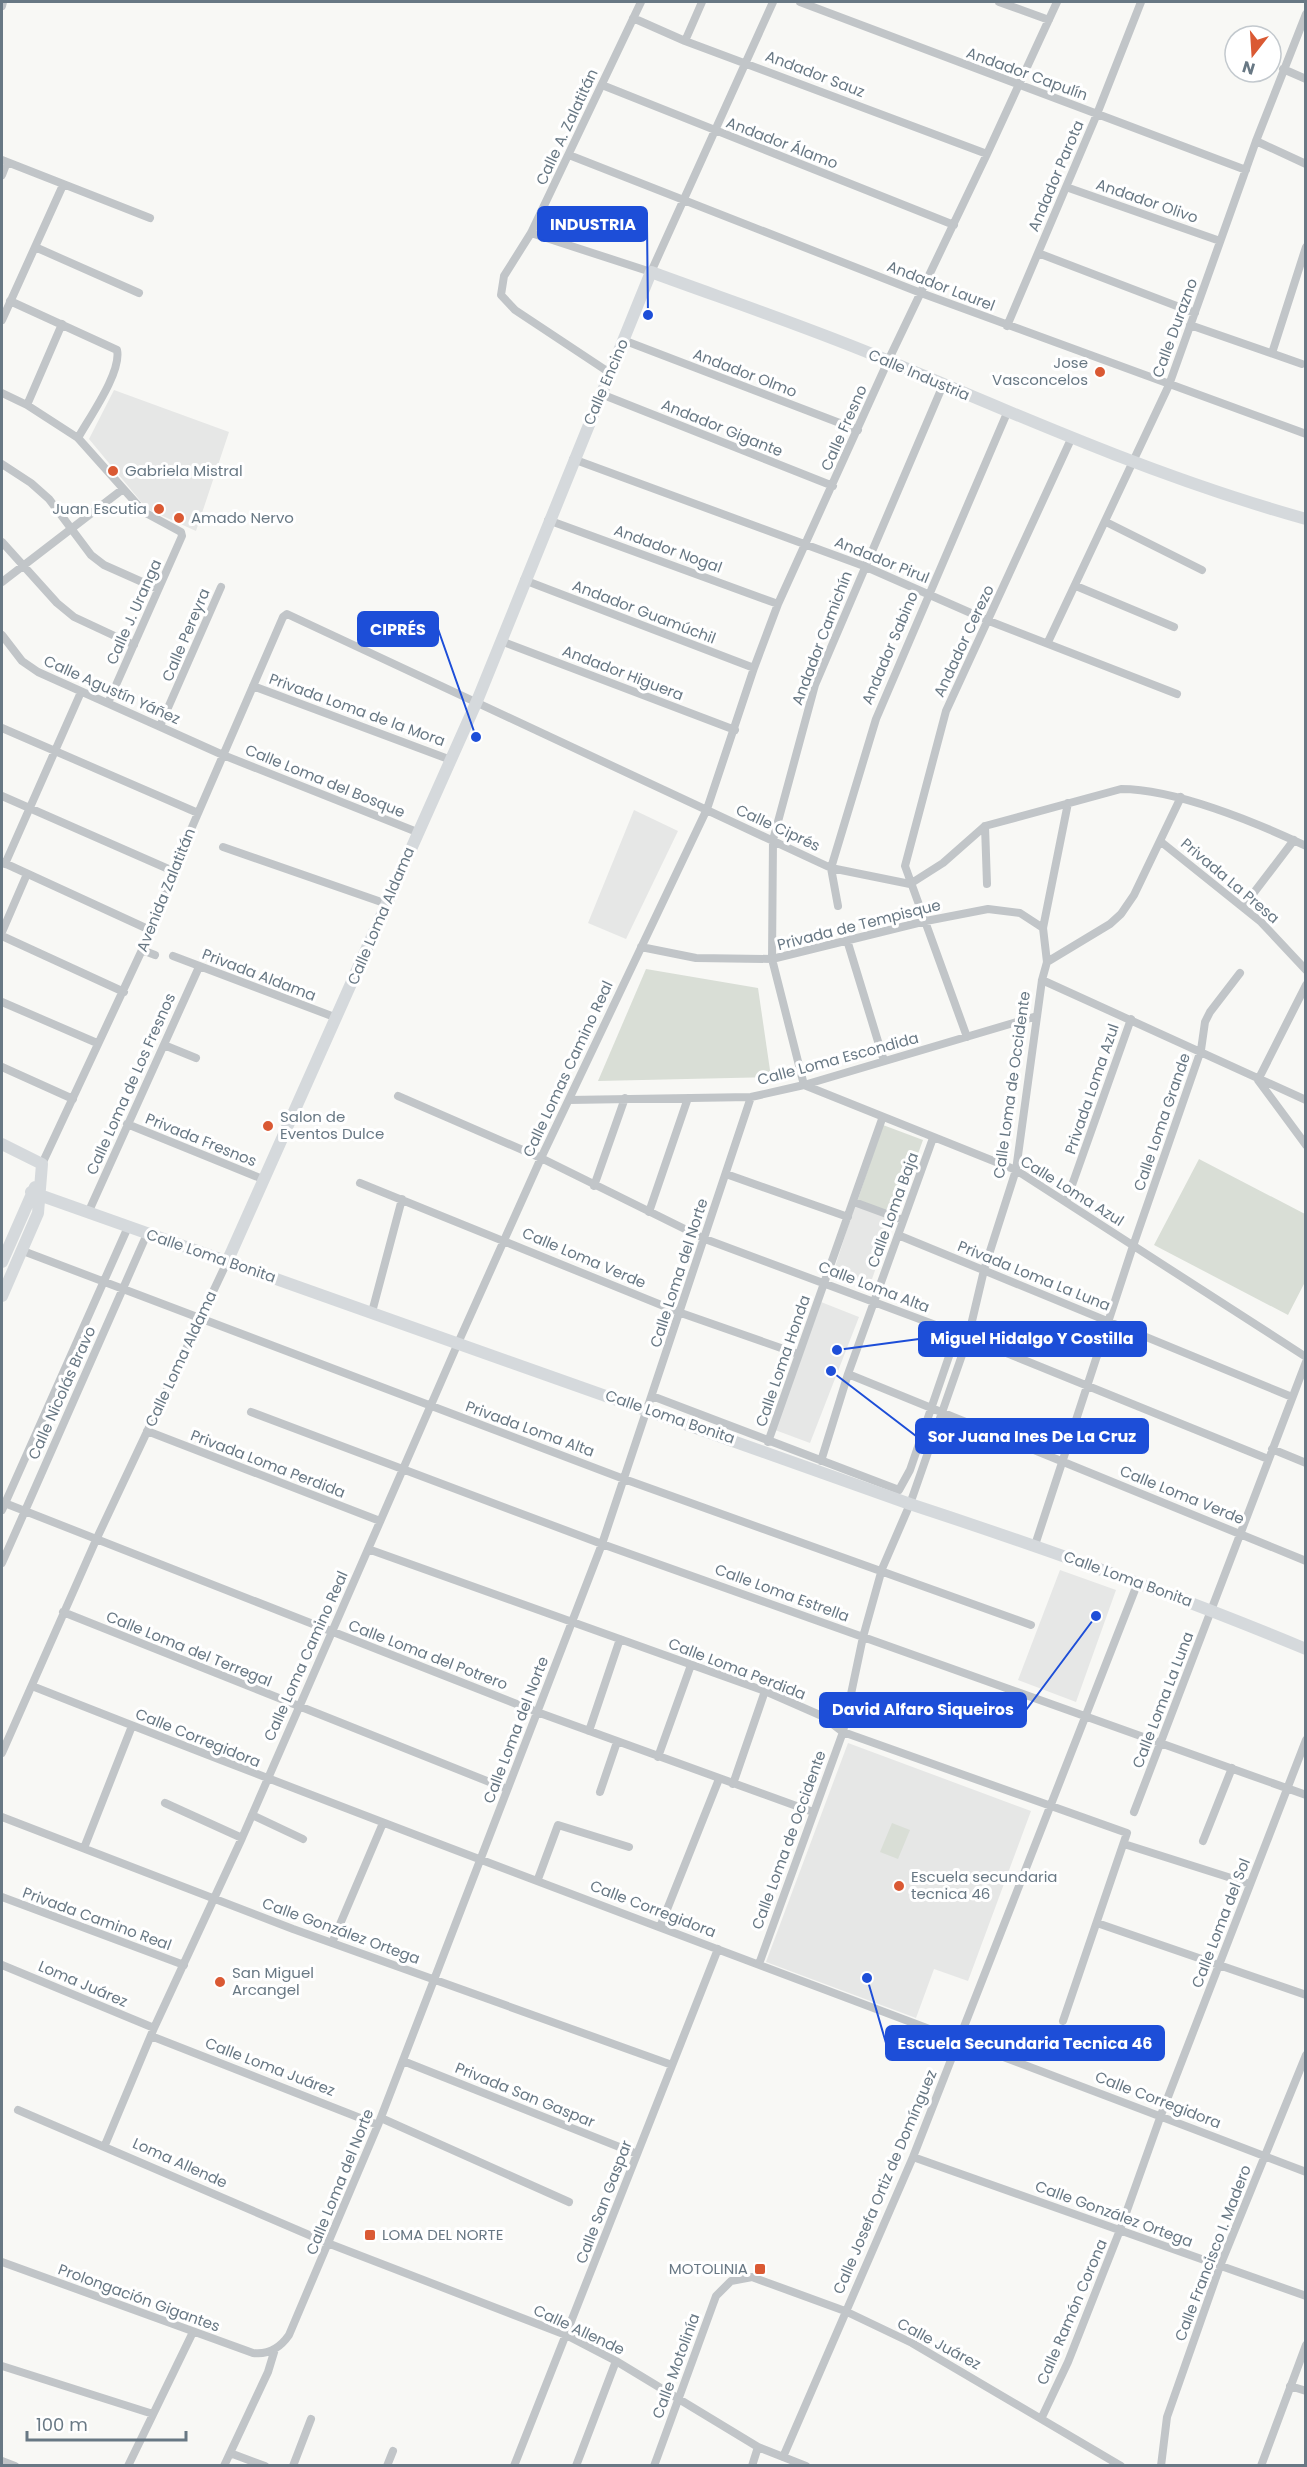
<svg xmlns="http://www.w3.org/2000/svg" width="1307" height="2467" font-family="Poppins,sans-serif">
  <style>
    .built { fill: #e6e7e6 }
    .green { fill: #d9ded6 }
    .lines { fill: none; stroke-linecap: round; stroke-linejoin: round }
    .street { stroke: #c1c5c8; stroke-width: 8 }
    .secondary { stroke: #d5d9dc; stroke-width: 12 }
    .poi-dot { fill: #da5933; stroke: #fff; stroke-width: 2 }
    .labels { text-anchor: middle; stroke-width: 6; stroke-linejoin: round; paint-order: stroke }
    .street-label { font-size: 15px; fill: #687884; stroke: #fff }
    .poi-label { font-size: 15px; fill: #687884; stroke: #fff; text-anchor: start }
    .leader { fill: none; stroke: #1d4ed8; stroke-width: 2 }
    .callout-dot { fill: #1d4ed8; stroke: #fff; stroke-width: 2 }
    .callout { fill: #1d4ed8; stroke: #1d4ed8; stroke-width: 2 }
    .callout-label { font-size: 16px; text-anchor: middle; font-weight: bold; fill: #fff }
  </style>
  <rect width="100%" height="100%" fill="#f8f8f5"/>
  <path class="built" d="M114,390L229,432L196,531L147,509L89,439Z
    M634,810L678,831L626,939L588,923Z
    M855,1205L893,1218L870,1285L833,1273Z
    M821,1302L859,1317L810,1443L775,1430Z
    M1060,1570L1116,1590L1076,1702L1018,1680Z
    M848,1743L1031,1811L968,1981L934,1969L916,2018L766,1962Z"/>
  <path class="green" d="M646,969L758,988L771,1077L598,1081Z
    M883,1125L923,1140L896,1215L857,1202Z
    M1199,1159L1305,1214V1282L1288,1315L1154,1245Z
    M892,1823L910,1830L898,1859L880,1852Z"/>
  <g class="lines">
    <path class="street" d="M800,2L1246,170
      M999,2L1049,20
      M2,6L3,2
      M633,18L685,41L987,154
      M685,41L702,2
      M1283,69L1306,79
      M602,85L954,225
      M1256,141L1306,164
      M569,155L921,293L1306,434
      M2,160L150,218
      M2,175L7,162
      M1066,187L1220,241
      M531,233L651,272L773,2
      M35,247L139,293
      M1038,253L1195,313
      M10,301L117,350C122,372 89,418 78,438
      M2,320L63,185
      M1190,325L1302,364
      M1007,326L1097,114L1141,2
      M623,340L858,430
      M1272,353L1306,247
      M610,373L515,310L501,295L504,276L531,233L641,2
      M943,385L815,685L773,840L772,959L804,1085L1016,1170L1306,1357
      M2,393L27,405L78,438L144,512L181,532L182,536L108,703
      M601,394L833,486
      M27,405L62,324
      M573,459L864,566L989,621L1177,694
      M2,464L31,483L49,499L91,555L104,565L158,589
      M548,520L778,604
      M1106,522L1202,570
      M2,542L57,603L74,617L134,645
      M524,580L754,668
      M2,582L123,489
      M1076,586L1174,627
      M2,635L22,661L38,672L223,755L417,832
      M501,641L735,730
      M1048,642L1169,385L1256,141L1306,14
      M253,686L451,760
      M160,726L221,587
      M2,728L198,813
      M2,796L173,871
      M985,826L987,884
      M1160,841L1261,922L1306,970
      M223,847L387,904
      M2,862L150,930
      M5,864L81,692
      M838,906L831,868L876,719L1007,413
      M1243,907L1294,840
      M2,932L27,874
      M2,936L124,992
      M847,940L884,1061
      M641,947L696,958L772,959L926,921L988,909L1020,913L1043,928
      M142,950L155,955
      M173,956L337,1018
      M1047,962L1110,924L1121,914L1134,895L1181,797
      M1042,980L1306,1100
      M1306,985L1258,1080L1306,1145
      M2,1002L97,1043
      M967,1037L905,866L946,711L1072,437
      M164,1045L196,1058
      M2,1067L73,1099
      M398,1096L541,1158L705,1239L957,1333L1268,1459
      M569,1100L751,1097L804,1085L1037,1016
      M127,1124L265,1180
      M42,1164L142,950L173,871L283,617L287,614L831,868L910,884L943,863L985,826L1121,789C1175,789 1255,822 1306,846
      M726,1174L848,1217
      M360,1183L681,1313L798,1354
      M594,1186L625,1098
      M854,1202L903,1220
      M1066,1202L1131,1019
      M649,1212L688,1098
      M88,1213L199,967
      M898,1235L1292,1397
      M23,1251L624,1479L1031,1625
      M372,1312L402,1199
      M848,1374L1306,1561
      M652,1396L899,1490L910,1470L957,1333
      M251,1412L602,1544L1306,1795
      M147,1431L380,1521
      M768,1442L882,1119
      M1272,1449L1306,1463
      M821,1461L848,1374L933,1138
      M2,1502L537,1712L813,1812
      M2,1510L128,1227
      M1035,1545L1133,1246L1201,1050L1205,1022L1210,1012L1240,973
      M368,1549L765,1691L822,1716L843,1732L1127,1833L1063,2021
      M2,1563L147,1234
      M63,1612L507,1789
      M32,1686C454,1853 881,2009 1306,2172
      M589,1731L620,1639
      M2,1753L96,1540L227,1262
      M658,1757L691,1665
      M733,1784L765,1691
      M600,1792L617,1742
      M165,1803L242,1838
      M1134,1812L1306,1362
      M252,1815L303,1839
      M2,1817L293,1929L672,2065
      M1203,1841L1232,1768
      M1124,1844L1250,1884
      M84,1848L132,1726
      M538,1879L558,1825L629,1847
      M2,1897L184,1965
      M1097,1923L1306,1995
      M660,1927L719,1779
      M332,1943L383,1823
      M759,1964L843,1732L863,1637L882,1569L910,1504L968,1338L984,1270L1016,1170L1042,980L1047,962L1043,928L1068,803
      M2,1965L154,2028
      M151,2036L378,2125
      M403,2061L637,2154
      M18,2110L330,2244L566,2335L616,2361L758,2447L806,2466
      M381,2118L569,2202
      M105,2145L154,2028L242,1838L458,1343L541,1158L707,809L754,668L778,604L888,361L987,154L1057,2
      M913,2157L1306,2296
      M2,2262L253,2353C269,2355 280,2348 289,2335L378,2125L602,1544L751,1097
      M2,2366L153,2414
      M1290,2386L1306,2391
      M1042,2417L1068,2362L1120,2230L1161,2115L1306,1740
      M230,2453L265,2466
      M783,2457L913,2157L1138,1582
      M2,2461L15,2466
      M128,2466L193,2332
      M224,2466L268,2372L275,2349
      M293,2466L311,2419
      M387,2466L393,2451
      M514,2466L718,1949
      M576,2466L616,2361
      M654,2466L716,2296L731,2281L752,2277L845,2311L912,2343L1121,2466
      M752,2466L758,2447
      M1161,2466L1167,2417L1220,2266L1306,2055
      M1261,2466L1306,2345"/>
    <path class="secondary" d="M2,1144L42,1164L38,1213L2,1296
      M31,1192L910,1504C1044,1548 1176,1595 1306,1649
      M2,1262L35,1187
      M227,1262L477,701L651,272C730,301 811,328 889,361C1026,419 1162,479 1306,519"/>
  </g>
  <g class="poi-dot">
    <circle cx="1100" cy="372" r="6"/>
    <circle cx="113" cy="471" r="6"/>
    <circle cx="159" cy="509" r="6"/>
    <circle cx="179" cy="518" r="6"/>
    <circle cx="268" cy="1126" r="6"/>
    <circle cx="899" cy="1886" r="6"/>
    <circle cx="220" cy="1982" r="6"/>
    <rect x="364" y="2229" width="12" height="12" rx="3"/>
    <rect x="754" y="2263" width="12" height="12" rx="3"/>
  </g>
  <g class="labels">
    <g class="street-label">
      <text transform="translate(815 74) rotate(21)" y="5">Andador Sauz</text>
      <text transform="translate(1027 74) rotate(20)" y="5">Andador Capulín</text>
      <text transform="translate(567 127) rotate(-65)" y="5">Calle A. Zalatitán</text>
      <text transform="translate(782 143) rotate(21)" y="5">Andador Álamo</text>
      <text transform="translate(1056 176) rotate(-67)" y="5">Andador Parota</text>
      <text transform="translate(1147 201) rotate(19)" y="5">Andador Olivo</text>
      <text transform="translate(941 286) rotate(21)" y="5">Andador Laurel</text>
      <text transform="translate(1175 328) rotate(-70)" y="5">Calle Durazno</text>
      <text transform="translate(745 373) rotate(21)" y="5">Andador Olmo</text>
      <text transform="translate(919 375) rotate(23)" y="5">Calle Industria</text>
      <text transform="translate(606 382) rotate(-67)" y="5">Calle Encino</text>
      <text transform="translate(722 428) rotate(22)" y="5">Andador Gigante</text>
      <text transform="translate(844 428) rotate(-66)" y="5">Calle Fresno</text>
      <text transform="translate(668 549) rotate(20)" y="5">Andador Nogal</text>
      <text transform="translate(882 560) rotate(22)" y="5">Andador Pirul</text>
      <text transform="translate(134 612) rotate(-66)" y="5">Calle J. Uranga</text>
      <text transform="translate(644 612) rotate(21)" y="5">Andador Guamúchil</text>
      <text transform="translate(186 635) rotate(-67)" y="5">Calle Pereyra</text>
      <text transform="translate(822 638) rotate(-69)" y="5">Andador Camichín</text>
      <text transform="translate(964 641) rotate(-65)" y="5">Andador Cerezo</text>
      <text transform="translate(890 648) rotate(-67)" y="5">Andador Sabino</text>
      <text transform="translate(623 673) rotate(21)" y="5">Andador Higuera</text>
      <text transform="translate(112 690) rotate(24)" y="5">Calle Agustín Yáñez</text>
      <text transform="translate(357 710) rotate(20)" y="5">Privada Loma de la Mora</text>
      <text transform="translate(325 781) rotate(22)" y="5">Calle Loma del Bosque</text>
      <text transform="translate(778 828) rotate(25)" y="5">Calle Ciprés</text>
      <text transform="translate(1230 881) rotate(40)" y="5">Privada La Presa</text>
      <text transform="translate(166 890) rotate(-68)" y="5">Avenida Zalatitán</text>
      <text transform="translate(381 916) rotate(-67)" y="5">Calle Loma Aldama</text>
      <text transform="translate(859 925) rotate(-14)" y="5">Privada de Tempisque</text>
      <text transform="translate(259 975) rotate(21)" y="5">Privada Aldama</text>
      <text transform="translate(838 1059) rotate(-15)" y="5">Calle Loma Escondida</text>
      <text transform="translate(568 1069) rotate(-65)" y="5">Calle Lomas Camino Real</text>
      <text transform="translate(131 1084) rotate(-66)" y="5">Calle Loma de Los Fresnos</text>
      <text transform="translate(1012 1085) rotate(-82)" y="5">Calle Loma de Occidente</text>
      <text transform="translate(1092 1089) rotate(-71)" y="5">Privada Loma Azul</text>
      <text transform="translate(1162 1122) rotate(-71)" y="5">Calle Loma Grande</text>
      <text transform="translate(201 1140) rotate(22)" y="5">Privada Fresnos</text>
      <text transform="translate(1072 1191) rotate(32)" y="5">Calle Loma Azul</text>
      <text transform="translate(893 1210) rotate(-70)" y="5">Calle Loma Baja</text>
      <text transform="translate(211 1256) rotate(19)" y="5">Calle Loma Bonita</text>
      <text transform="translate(584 1258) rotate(23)" y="5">Calle Loma Verde</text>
      <text transform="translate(679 1273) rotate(-72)" y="5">Calle Loma del Norte</text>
      <text transform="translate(1034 1276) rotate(22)" y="5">Privada Loma La Luna</text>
      <text transform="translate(874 1287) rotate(21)" y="5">Calle Loma Alta</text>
      <text transform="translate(181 1359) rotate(-65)" y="5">Calle Loma Aldama</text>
      <text transform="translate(783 1361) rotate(-71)" y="5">Calle Loma Honda</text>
      <text transform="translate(62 1393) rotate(-66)" y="5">Calle Nicolás Bravo</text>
      <text transform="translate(670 1417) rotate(19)" y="5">Calle Loma Bonita</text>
      <text transform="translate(530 1429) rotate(20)" y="5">Privada Loma Alta</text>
      <text transform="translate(268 1464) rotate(21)" y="5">Privada Loma Perdida</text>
      <text transform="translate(1182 1495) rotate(22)" y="5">Calle Loma Verde</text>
      <text transform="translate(1128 1579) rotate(20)" y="5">Calle Loma Bonita</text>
      <text transform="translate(782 1593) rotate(20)" y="5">Calle Loma Estrella</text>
      <text transform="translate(189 1649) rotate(22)" y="5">Calle Loma del Terregal</text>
      <text transform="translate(428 1655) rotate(21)" y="5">Calle Loma del Potrero</text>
      <text transform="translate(306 1656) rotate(-66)" y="5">Calle Loma Camino Real</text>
      <text transform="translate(737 1669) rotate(21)" y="5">Calle Loma Perdida</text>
      <text transform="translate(1163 1700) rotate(-69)" y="5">Calle Loma La Luna</text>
      <text transform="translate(516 1730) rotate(-69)" y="5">Calle Loma del Norte</text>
      <text transform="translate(198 1738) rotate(22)" y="5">Calle Corregidora</text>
      <text transform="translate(789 1840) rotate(-70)" y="5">Calle Loma de Occidente</text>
      <text transform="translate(653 1909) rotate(21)" y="5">Calle Corregidora</text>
      <text transform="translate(97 1919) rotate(20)" y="5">Privada Camino Real</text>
      <text transform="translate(1221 1923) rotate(-69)" y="5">Calle Loma del Sol</text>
      <text transform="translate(341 1931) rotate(20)" y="5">Calle González Ortega</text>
      <text transform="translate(83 1984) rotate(23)" y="5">Loma Juárez</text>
      <text transform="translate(270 2067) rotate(21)" y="5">Calle Loma Juárez</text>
      <text transform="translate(525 2095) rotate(22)" y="5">Privada San Gaspar</text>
      <text transform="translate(1158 2100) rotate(21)" y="5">Calle Corregidora</text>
      <text transform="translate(180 2163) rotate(24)" y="5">Loma Allende</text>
      <text transform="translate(340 2182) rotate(-68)" y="5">Calle Loma del Norte</text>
      <text transform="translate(885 2182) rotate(-67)" y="5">Calle Josefa Ortiz de Domínguez</text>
      <text transform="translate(604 2202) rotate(-69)" y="5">Calle San Gaspar</text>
      <text transform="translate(1114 2214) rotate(20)" y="5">Calle González Ortega</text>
      <text transform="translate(1213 2253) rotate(-69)" y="5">Calle Francisco I. Madero</text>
      <text transform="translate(139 2298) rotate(20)" y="5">Prolongación Gigantes</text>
      <text transform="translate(1072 2312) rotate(-67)" y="5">Calle Ramón Corona</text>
      <text transform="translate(579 2330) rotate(25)" y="5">Calle Allende</text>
      <text transform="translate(939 2344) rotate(28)" y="5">Calle Juárez</text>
      <text transform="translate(676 2366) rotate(-70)" y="5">Calle Motolinía</text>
    </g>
    <g class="poi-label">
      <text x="1088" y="368" text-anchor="end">Jose<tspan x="1088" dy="17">Vasconcelos</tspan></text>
      <text x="125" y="476">Gabriela Mistral</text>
      <text x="147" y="514" text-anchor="end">Juan Escutia</text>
      <text x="191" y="523">Amado Nervo</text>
      <text x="280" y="1122">Salon de<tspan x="280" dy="17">Eventos Dulce</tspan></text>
      <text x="911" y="1882">Escuela secundaria<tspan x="911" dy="17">tecnica 46</tspan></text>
      <text x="232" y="1978">San Miguel<tspan x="232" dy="17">Arcangel</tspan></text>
      <text x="382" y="2240">LOMA DEL NORTE</text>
      <text x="748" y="2274" text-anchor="end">MOTOLINIA</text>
    </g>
  </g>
  <path class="leader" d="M648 315L647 224M476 737L438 629M837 1350L919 1339M831 1371L916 1436M1096 1616L1026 1710M867 1978L886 2043"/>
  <g class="callout-dot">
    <circle cx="648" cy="315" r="6"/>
    <circle cx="476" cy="737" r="6"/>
    <circle cx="837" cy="1350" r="6"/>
    <circle cx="831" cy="1371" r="6"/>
    <circle cx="1096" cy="1616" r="6"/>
    <circle cx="867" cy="1978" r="6"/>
  </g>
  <g class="callout">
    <rect x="538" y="207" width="109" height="34" rx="6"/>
    <rect x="358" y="612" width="80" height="34" rx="6"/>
    <rect x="919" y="1322" width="227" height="34" rx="6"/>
    <rect x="916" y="1419" width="232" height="34" rx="6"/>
    <rect x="820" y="1693" width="206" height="34" rx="6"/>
    <rect x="886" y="2026" width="278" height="34" rx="6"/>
  </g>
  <g class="callout-label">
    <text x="593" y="230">INDUSTRIA</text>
    <text x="398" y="635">CIPRÉS</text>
    <text x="1032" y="1344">Miguel Hidalgo Y Costilla</text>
    <text x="1032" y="1442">Sor Juana Ines De La Cruz</text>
    <text x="923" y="1715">David Alfaro Siqueiros</text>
    <text x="1025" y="2049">Escuela Secundaria Tecnica 46</text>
  </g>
  <rect width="1307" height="2467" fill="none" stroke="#687884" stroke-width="6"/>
  <g transform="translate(1253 54) rotate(197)"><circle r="28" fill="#ffffff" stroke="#c3c9ce" stroke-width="1.5"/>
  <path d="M0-4.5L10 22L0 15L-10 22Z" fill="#da5933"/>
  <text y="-9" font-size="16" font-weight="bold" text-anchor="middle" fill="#687884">N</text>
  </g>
  <path d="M27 2431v9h159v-9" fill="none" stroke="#687884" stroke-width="3"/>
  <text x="36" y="2431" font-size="18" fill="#687884" stroke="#ffffff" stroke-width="4.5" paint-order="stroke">100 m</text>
</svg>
